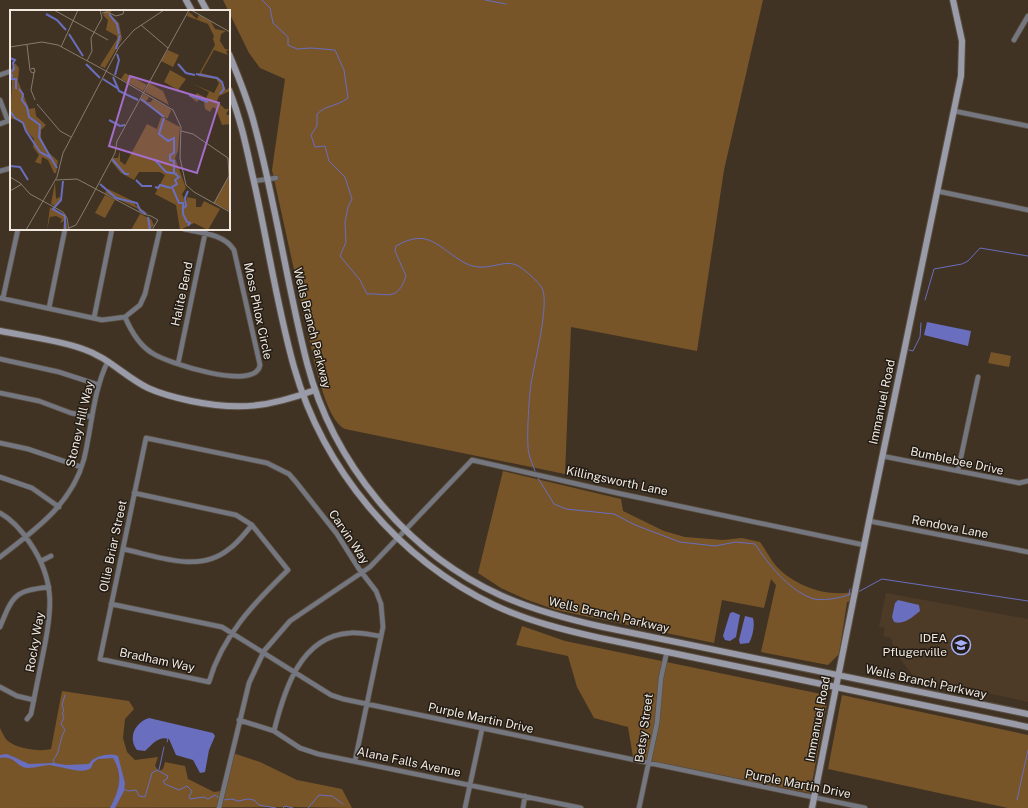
<svg xmlns="http://www.w3.org/2000/svg" width="1028" height="808" font-family="'Public Sans',sans-serif">
  <style>
    .built { fill: #4d3b27 }
    .green { fill: #785529 }
    .water { fill: #696ebe }
    .lines { fill: none; stroke-linecap: round; stroke-linejoin: round }
    .stream { stroke: #696ebe; stroke-width: 1 }
    .street-casing { stroke: #5c5042; stroke-width: 6 }
    .secondary-casing { stroke: #5c5042; stroke-width: 8 }
    .street { stroke: #757780; stroke-width: 4.5 }
    .secondary { stroke: #999ba9; stroke-width: 6 }
    .labels { text-anchor: middle; stroke-width: 3; stroke-linejoin: round; paint-order: stroke }
    .street-label { font-size: 12px; fill: #f0e8de; stroke: #221c15 }
    .poi-label { font-size: 12px; fill: #f0e8de; stroke: #221c15; text-anchor: end }
    .inset-river { fill: none; stroke: #696ebe; stroke-width: 2 }
    .inset-road { fill: none; stroke: #867b6e; stroke-width: 1 }
    .view { fill: #a46eca; fill-opacity: 0.15; stroke: #a46eca; stroke-width: 2 }
    .inset-edge { fill: none; stroke: #f0e8de; stroke-width: 2 }
  </style>
  <rect width="100%" height="100%" fill="#403324"/>
  <path class="built" d="M886,593L1028,619V702L914,677L895,652L891,638L883,636L885,628L879,627Z"/>
  <path class="green" d="M223,0H763L724,170L697,351L571,327L565,474L345,429C329,421 320,383 315,365L272,170L285,79L260,68L249,53Z
    M991,352L1011,356L1009,367L988,363Z
    M503,471L621,499L623,511L664,531L685,537L723,540L742,538L760,542C766,550 771,561 778,568C796,586 826,597 852,592L850,601L847,602L839,654L828,665L761,652L776,585L771,579L764,608L722,600L714,643L556,610L525,599L501,588L478,573Z
    M522,626L565,641L821,694L827,703L810,793L633,757L628,727L594,718L577,687L568,656L516,645Z
    M62,691L129,701L134,709L125,719L123,738L127,752L135,760L158,757L155,766L159,771L163,769L165,762L185,766L188,779L214,792L221,791L233,753L260,762L297,780L342,789L352,808L295,807L0,808V728C2,732 5,739 8,741C17,749 41,752 51,749Z
    M842,695L1028,735V808H1008L828,769Z"/>
  <path class="water" d="M927,322L971,331L968,346L924,335Z
    M898,600L919,605L920,611C912,617 905,625 894,622L892,617L895,603Z
    M733,612L740,615L736,637L730,641L725,640L723,636L730,613Z
    M745,616L753,618C755,625 753,636 749,643L740,644L739,640Z
    M149,718L213,733L215,736L209,750L205,772L200,773L193,760L176,755L169,739C158,736 153,744 145,751L137,750C127,737 136,722 149,718Z
    M7,754L29,764L54,763L66,765L89,764C93,756 110,752 118,756L125,783L124,791L115,808H110C119,791 124,776 113,758L98,759L93,763L91,768C82,775 60,766 49,765C44,765 35,768 28,768C17,768 15,755 0,758V755Z"/>
  <g class="lines">
    <path class="stream" d="M262,0L270,8L273,23L288,37V45L297,49L311,48L335,50L344,70L348,98C336,107 328,104 317,114V126L311,135L315,147L325,146L329,161L345,177L352,199L348,207L345,223L346,242L340,256L360,280L367,294C389,293 397,302 406,276L395,251L396,246C429,227 438,248 465,263C488,275 504,256 520,267C527,272 538,281 542,288C550,304 534,364 531,384C529,396 526,444 529,454C530,459 533,465 535,471
      M485,0L506,4
      M925,300L934,269L962,264L968,261L980,248L1028,256
      M909,350L913,351L920,337L921,323
      M538,478L554,504L566,509L614,514L635,525L680,542L715,546L736,542L755,544C768,564 788,589 811,598C821,602 841,598 851,594
      M858,592L882,579L1028,601
      M849,594L850,589
      M167,742L168,738
      M54,763L53,760C60,754 59,740 65,730L61,724L64,717L62,713L64,711L62,705L65,695
      M159,770L164,747
      M124,789L128,791L136,790L139,796L145,797L152,773L157,770L168,776L167,779L163,781L165,784L179,790L187,786L192,791L189,797L190,799L204,797L208,799L215,795L219,798
      M223,800L232,799L238,801L248,799L254,800L259,805L276,808
      M1017,800L1028,750
      M283,808L285,806L293,808
      M308,808L319,795L332,796L343,804"/>
    <defs>
      <path id="street" d="M1014,40L1028,16
        M0,75L11,71
        M0,100L8,121
        M954,111L1028,126
        M0,124L11,120
        M0,171L11,168
        M254,181L276,178
        M937,191L1028,210
        M0,298L102,320L125,317L140,305L145,294L160,229
        M3,298L18,229
        M49,308L65,229
        M125,317C131,331 139,345 152,353C167,363 256,392 260,365L234,250C224,234 202,233 184,229
        M94,318L112,229
        M0,359L59,372L99,385
        M178,364L206,229
        M0,393L39,401L71,413L92,417
        M0,443L28,449L81,467
        M882,456L1019,483L1028,481
        M958,471L978,377
        M0,477L32,488L59,507
        M134,493L236,515L252,525L288,570C255,602 222,636 209,682L100,659L146,438L267,463L289,474L296,482L337,534L359,569L376,591L381,604L383,627L355,761
        M0,513C13,520 22,531 30,543C56,581 52,611 43,654C39,674 35,694 31,714L27,719
        M869,521L1028,552
        M123,549C157,556 199,574 229,549C238,543 245,533 252,525
        M0,557C35,530 72,504 84,459C92,426 93,391 108,361
        M41,561L51,556
        M111,604L222,627L331,695L343,699L865,808
        M0,627C13,595 14,591 49,587
        M0,687L17,696L34,700
        M239,720L274,731L300,748L318,754L581,808
        M274,731C284,691 300,636 350,633C360,632 371,635 381,636
        M219,808L249,683L264,651L290,621L370,567L472,460L617,493L864,545
        M465,808L482,729
        M523,808L525,796
        M639,808L657,723L661,678L667,651"/>
      <path id="secondary" d="M186,0L192,11
        M201,0L207,11
        M229,54C239,78 249,102 255,127C276,205 287,285 307,363C333,463 406,552 500,595C533,610 567,619 603,627L1028,714
        M229,90C240,117 246,145 252,173C267,237 276,303 294,367C323,469 398,559 494,605C528,621 564,630 600,638L1028,727
        M0,331C26,336 58,340 83,349C108,357 125,377 148,388C161,394 177,398 191,401C239,411 269,407 315,390
        M812,808L869,521L961,76L962,41L953,0"/>
    </defs>
    <use href="#street" class="street-casing"/>
    <use href="#secondary" class="secondary-casing"/>
    <use href="#street" class="street"/>
    <use href="#secondary" class="secondary"/>
  </g>
  <defs>
    <symbol id="school-ring" viewBox="-11 -11 22 22"><circle r="9.5" fill="#221c15" stroke="#a8b0fc" stroke-width="1.5"/><path d="M0-5L7-2L0 1L-7-2ZM-4 1L0 2.5L4 1V4Q0 6-4 4Z" fill="#a8b0fc"/></symbol>
  </defs>
  <g fill-rule="evenodd">
    <use href="#school-ring" x="950" y="634" width="22" height="22"/>
  </g>
  <g class="labels">
    <g class="street-label">
      <text transform="translate(182 294) rotate(-78)" y="4">Halite Bend</text>
      <text transform="translate(258 311) rotate(78)" y="4">Moss Phlox Circle</text>
      <text transform="translate(312 328) rotate(76)" y="4">Wells Branch Parkway</text>
      <text transform="translate(882 402) rotate(-78)" y="4">Immanuel Road</text>
      <text transform="translate(80 424) rotate(-77)" y="4">Stoney Hill Way</text>
      <text transform="translate(957 461) rotate(12)" y="4">Bumblebee Drive</text>
      <text transform="translate(617 481) rotate(12)" y="4">Killingsworth Lane</text>
      <text transform="translate(950 527) rotate(11)" y="4">Rendova Lane</text>
      <text transform="translate(349 537) rotate(56)" y="4">Carvin Way</text>
      <text transform="translate(113 546) rotate(-78)" y="4">Ollie Briar Street</text>
      <text transform="translate(609 615) rotate(13)" y="4">Wells Branch Parkway</text>
      <text transform="translate(35 642) rotate(-80)" y="4">Rocky Way</text>
      <text transform="translate(157 660) rotate(12)" y="4">Bradham Way</text>
      <text transform="translate(926 682) rotate(12)" y="4">Wells Branch Parkway</text>
      <text transform="translate(481 718) rotate(12)" y="4">Purple Martin Drive</text>
      <text transform="translate(818 719) rotate(-79)" y="4">Immanuel Road</text>
      <text transform="translate(644 728) rotate(-82)" y="4">Betsy Street</text>
      <text transform="translate(409 762) rotate(12)" y="4">Alana Falls Avenue</text>
      <text transform="translate(798 784) rotate(11)" y="4">Purple Martin Drive</text>
    </g>
    <g class="poi-label">
      <text x="947" y="642">IDEA<tspan x="947" dy="14">Pflugerville</tspan></text>
    </g>
  </g>
  <g transform="translate(10 10)">
    <rect width="220" height="220" fill="#403324"/>
    <path d="M96,0H102L100,4L109,13L112,29L95,58L90,56L107,29V26L96,20L98,10L93,5ZM179,2L187,9L189,5L201,12L205,19L216,21L211,24L210,31L215,39L220,40L216,41L218,45L204,40L191,63L209,68L216,80L219,78L220,70V81L209,86L207,91L215,99H219L216,104L220,106V114L212,115L206,99L203,97L200,102L195,99L194,92L189,89L187,92L179,86L180,84L185,86L187,83L196,88L199,82L183,74L204,83L209,73L206,69L188,66L205,35L203,29L204,26L198,14L177,6ZM158,40L169,45L163,57L151,51ZM5,53L9,58L8,71L19,99L25,98L26,106L36,115L31,120V128L38,142L48,151L46,163H44L38,150L32,147L31,154L25,152L29,145L23,137L24,129L16,120L13,112L0,108L2,73L0,62ZM160,60L176,69L168,80L154,72ZM115,63L137,75L133,81L111,69ZM139,73L153,81L159,95L135,82ZM134,84L139,87L136,92H141L143,89L160,99L161,101L157,109L130,90ZM151,107L170,117L168,141L165,148L176,178L172,184L176,194L177,187L186,189V197H191L194,191L210,199L198,220L184,213L170,220L166,195L145,184L155,165L150,162H129L124,170L111,163L101,151L103,148H108L110,141V151L115,155L137,114L147,119ZM220,164V201L204,193ZM45,172L46,189L49,187L51,189L45,196L41,194ZM98,179L125,192V195L139,204L95,183ZM95,185L105,190L95,208L85,203ZM36,195L55,205L58,220H53L54,211L50,213L52,209L46,206L40,207L37,220L40,197ZM130,204L141,209L144,215L140,220H121Z" fill="#785529"/>
    <path class="inset-river" d="M36,4L47,10L56,20M99,4L107,14L109,24M59,24L73,46M106,39L110,25M0,48L5,50L3,53L4,59L0,63M76,54L90,68M168,54L176,63L185,65M0,64L2,65L1,69H6V79M186,64L207,68L212,72L214,79L210,84M105,65L109,50L107,44M103,67L109,81L128,90M93,69L107,78M9,79L13,84L12,90L17,97L19,107L30,115L29,127L41,148M179,85L198,92M131,89L154,107M0,101L5,108L13,113L16,121L30,142L41,148L47,158M154,108L149,124L158,131L164,128V143L160,145V150L164,151V163L169,167L165,170L167,174L162,177L169,193H173V204L177,212L180,213L178,216M99,110L110,116L115,115M102,149L115,164H119M144,149L156,162L167,164M0,156L10,157L18,170M126,170L132,176H142M53,171L51,190L43,199L55,206V220M90,174L106,188L127,193L130,200L136,204M145,177L148,178L150,175L161,178M172,199L176,196L175,188L178,181M138,207L140,220"/>
    <path class="inset-road" d="M44,0L98,30M181,0L220,22M92,3L97,2L106,6L113,4L114,0M131,15L158,38M17,35L20,60L22,63L25,62L24,58L21,59M0,37L32,32L48,35L96,61M51,37L68,0M77,51L82,41L81,28L92,8L90,0M96,61L163,100L171,117L170,148L176,175L184,182L220,202M24,63L21,80L25,90M27,94L50,121L61,127M171,121L183,124L218,148L219,166L204,193M0,167L10,173L20,184L53,202L57,208L59,220M46,170L67,169L133,204L141,206L148,210L142,220M0,181L12,174M59,218L66,215L75,199L105,143L107,131L179,0M16,220L47,167L53,143L109,37L124,20L154,0"/>
    <path class="view" d="M120,66L209,93L187,163L99,136Z"/>
    <rect width="220" height="220" class="inset-edge"/>
  </g>
</svg>
